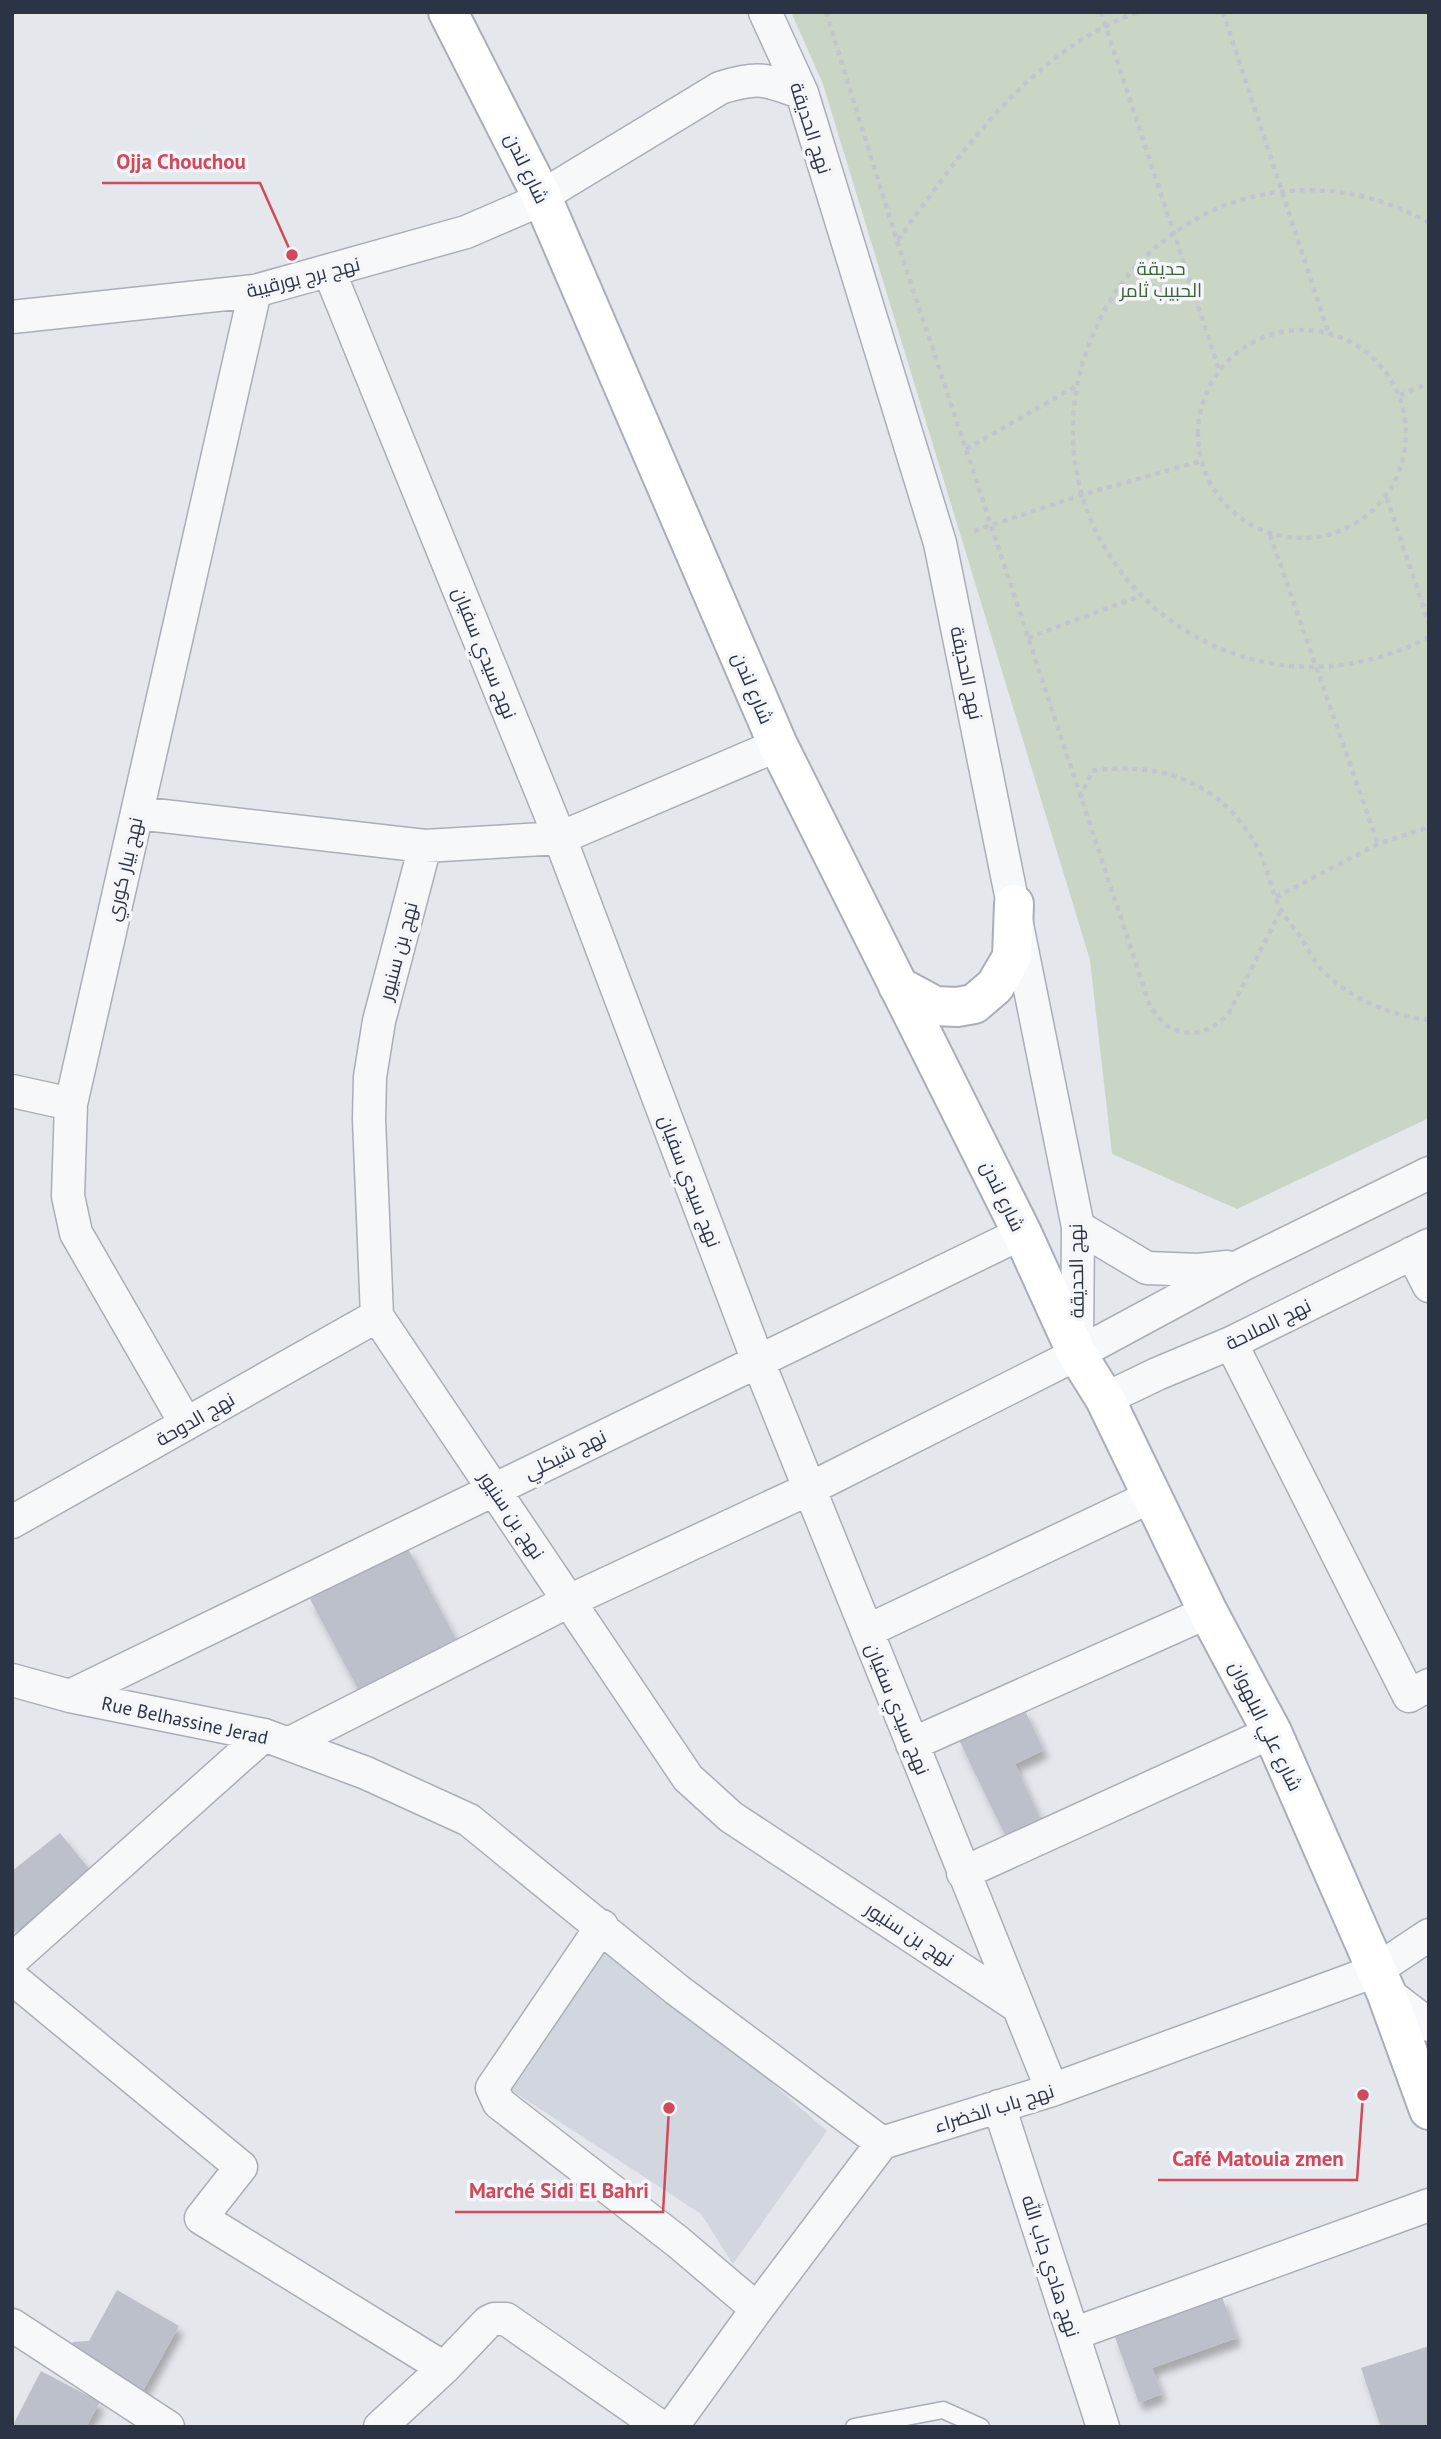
<svg xmlns="http://www.w3.org/2000/svg" width="1441" height="2439" font-family="'PT Sans',Cairo,sans-serif">
  <style>
    .built { fill: #d2d6de }
    .green { fill: #c9d6c5 }
    .building { fill: #bbc0ca; filter: url(#shadow) }
    .lines { fill: none; stroke-linecap: round; stroke-linejoin: round }
    .lane-casing { stroke: #a9aeb7; stroke-width: 19 }
    .street-casing { stroke: #a9aeb7; stroke-width: 35 }
    .secondary-casing { stroke: #a9aeb7; stroke-width: 42 }
    .path { stroke: #c2c5cb; stroke-width: 4.5; stroke-dasharray: 5 5; stroke-linecap: butt }
    .lane { stroke: #f7f8fa; stroke-width: 16 }
    .street { stroke: #f7f8fa; stroke-width: 32 }
    .secondary { stroke: #fff; stroke-width: 38 }
    .labels { text-anchor: middle; stroke-width: 7; stroke-linejoin: round; paint-order: stroke }
    .street-label { font-size: 19px; fill: #2b3445; stroke: #f4f6f9 }
    .park-label { font-size: 19px; fill: #3f6138; stroke: #f4f6f9 }
    .leader { fill: none; stroke: #d1495b; stroke-width: 2.5 }
    .callout-dot { fill: #d1495b; stroke: #f4f6f9; stroke-width: 2.5 }
    .callout-label { font-size: 21px; text-anchor: middle; font-weight: bold; fill: #d1495b; stroke: #f4f6f9; stroke-width: 7; stroke-linejoin: round; paint-order: stroke }
  </style>
  <defs>
    <filter id="shadow"><feDropShadow dx="4.5" dy="8" stdDeviation="3.5" flood-color="#0004"/></filter>
  </defs>
  <rect width="100%" height="100%" fill="#e4e7ec"/>
  <path class="built" d="M608,1941L827,2131L733,2264L701,2214L502,2084Z"/>
  <path class="green" d="M791,12H1429V1118L1237,1209L1112,1154L1090,960L823,84Z"/>
  <path class="building" d="M407,1547L456,1639L359,1691L310,1599Z
    M1024,1709L1044,1750L1015,1764L1040,1818L1005,1835L959,1740Z
    M60,1833L91,1871L12,1934V1871Z
    M117,2290L179,2326L140,2396L65,2354L73,2342L89,2341Z
    M1222,2297L1237,2338L1152,2368L1162,2394L1139,2403L1115,2337Z
    M1429,2346V2427H1381L1361,2368Z
    M41,2371L100,2402L86,2427H12Z"/>
  <g class="lines">
    <defs>
      <path id="lane" d="M854,2427L943,2410L981,2427"/>
      <path id="street" d="M765,12L802,93L940,543L1078,1227L1077,1349
        M329,271L560,838L758,1361L1052,2090
        M12,317L255,291L466,232L524,207L720,88C758,76 766,79 802,93
        M137,813L425,846L560,838L778,745
        M425,846L379,1021L370,1077L369,1119L377,1316L688,1778L731,1817L1017,2006
        M12,1091L71,1104
        M1078,1227L1147,1268L1198,1270L1227,1267
        M1412,1253L1429,1286
        M1231,1343L1409,1696L1429,1685
        M1105,1399L1157,1374L1231,1343L1429,1245
        M186,1424L76,1233L68,1196L71,1104L255,291
        M12,1522L377,1316
        M867,1631L1152,1496
        M12,1680L70,1696L264,1735L366,1773L469,1820L676,1989L882,2143
        M70,1696L1022,1233
        M288,1744L569,1601L809,1489L1077,1354L1242,1265L1429,1173
        M912,1744L1208,1612
        M963,1873L1272,1732
        M602,1926L492,2088L499,2103L678,2242L757,2309
        M12,1960L264,1735
        M12,1978L241,2167L201,2218L444,2368
        M1386,1992L1429,2025
        M999,2106L1103,2427
        M12,2325L168,2427
        M1073,2334L1429,2205
        M380,2427L444,2368L488,2322L494,2319H506L661,2427
        M672,2427L757,2309L882,2143L1052,2090L1375,1971L1429,1935"/>
      <path id="secondary" d="M448,12L541,195L778,745L1022,1233L1077,1354L1105,1399L1208,1612L1272,1732L1386,1992L1429,2110
        M898,986L935,1006L957,1007L974,1004L995,986L1012,957L1014,904"/>
    </defs>
    <use href="#lane" class="lane-casing"/>
    <use href="#street" class="street-casing"/>
    <use href="#secondary" class="secondary-casing"/>
    <path class="path" d="M826,12L897,241L1150,1006C1155,1013 1162,1023 1169,1027C1193,1039 1213,1031 1229,1013L1281,910
      M1101,12L1219,370
      M1223,12L1328,332
      M1429,223C1367,187 1294,180 1226,205C1172,226 1125,267 1100,319C994,533 1218,747 1429,637
      M898,240C963,150 1029,52 1138,12
      M1198 434a104 104 0 1 1 208 0a104 104 0 1 1-208 0Z
      M1400,395L1429,383
      M966,449L1075,387
      M1387,498L1429,624
      M974,531L1081,495L1201,461
      M1270,535L1378,844
      M1028,638L1140,596
      M1080,798L1092,771C1161,760 1225,784 1258,849C1268,868 1271,891 1281,910C1286,919 1294,928 1300,936C1307,947 1314,962 1324,972C1353,1000 1389,1015 1429,1020
      M1276,897L1378,844L1429,827"/>
    <use href="#lane" class="lane"/>
    <use href="#street" class="street"/>
    <use href="#secondary" class="secondary"/>
  </g>
  <g class="labels">
    <g class="street-label">
      <text transform="translate(811 128) rotate(72)" y="7">نهج الحديقة</text>
      <text transform="translate(527 168) rotate(64)" y="7">شارع لندن</text>
      <text transform="translate(303 277) rotate(-14)" y="7">نهج برج بورقيبة</text>
      <text transform="translate(485 653) rotate(68)" y="7">نهج سيدي سفيان</text>
      <text transform="translate(967 673) rotate(78)" y="7">نهج الحديقة</text>
      <text transform="translate(753 688) rotate(67)" y="7">شارع لندن</text>
      <text transform="translate(124 869) rotate(-77)" y="7">نهج بيار كوري</text>
      <text transform="translate(398 951) rotate(-75)" y="7">نهج بن سنيور</text>
      <text transform="translate(690 1181) rotate(69)" y="7">نهج سيدي سفيان</text>
      <text transform="translate(1003 1196) rotate(64)" y="7">شارع لندن</text>
      <text transform="translate(1076 1271) rotate(-91)" y="7">نهج الحديقة</text>
      <text transform="translate(1268 1324) rotate(-26)" y="7">نهج الملاحة</text>
      <text transform="translate(195 1419) rotate(-30)" y="7">نهج الدوحة</text>
      <text transform="translate(565 1454) rotate(-26)" y="7">نهج شيكلي</text>
      <text transform="translate(512 1515) rotate(56)" y="7">نهج بن سنيور</text>
      <text transform="translate(898 1709) rotate(68)" y="7">نهج سيدي سفيان</text>
      <text transform="translate(185 1720) rotate(12)" y="7">Rue Belhassine Jerad</text>
      <text transform="translate(1266 1726) rotate(64)" y="7">شارع علي البلهوان</text>
      <text transform="translate(910 1934) rotate(33)" y="7">نهج بن سنيور</text>
      <text transform="translate(994 2108) rotate(-17)" y="7">نهج باب الخضراء</text>
      <text transform="translate(1051 2266) rotate(72)" y="7">نهج هادي جاب الله</text>
    </g>
    <g class="park-label">
      <text x="1161" y="275">حديقة<tspan x="1161" dy="22">الحبيب ثامر</tspan></text>
    </g>
  </g>
  <path class="leader" d="M292 255L260 183H102M1363 2095L1357 2180H1158M669 2108L663 2212H455"/>
  <g class="callout-dot">
    <circle cx="292" cy="255" r="7"/>
    <circle cx="1363" cy="2095" r="7"/>
    <circle cx="669" cy="2108" r="7"/>
  </g>
  <g class="callout-label">
    <text x="181" y="169">Ojja Chouchou</text>
    <text x="1258" y="2166">Café Matouia zmen</text>
    <text x="559" y="2198">Marché Sidi El Bahri</text>
  </g>
  <rect width="1441" height="2439" fill="none" stroke="#2b3445" stroke-width="28"/>
</svg>
